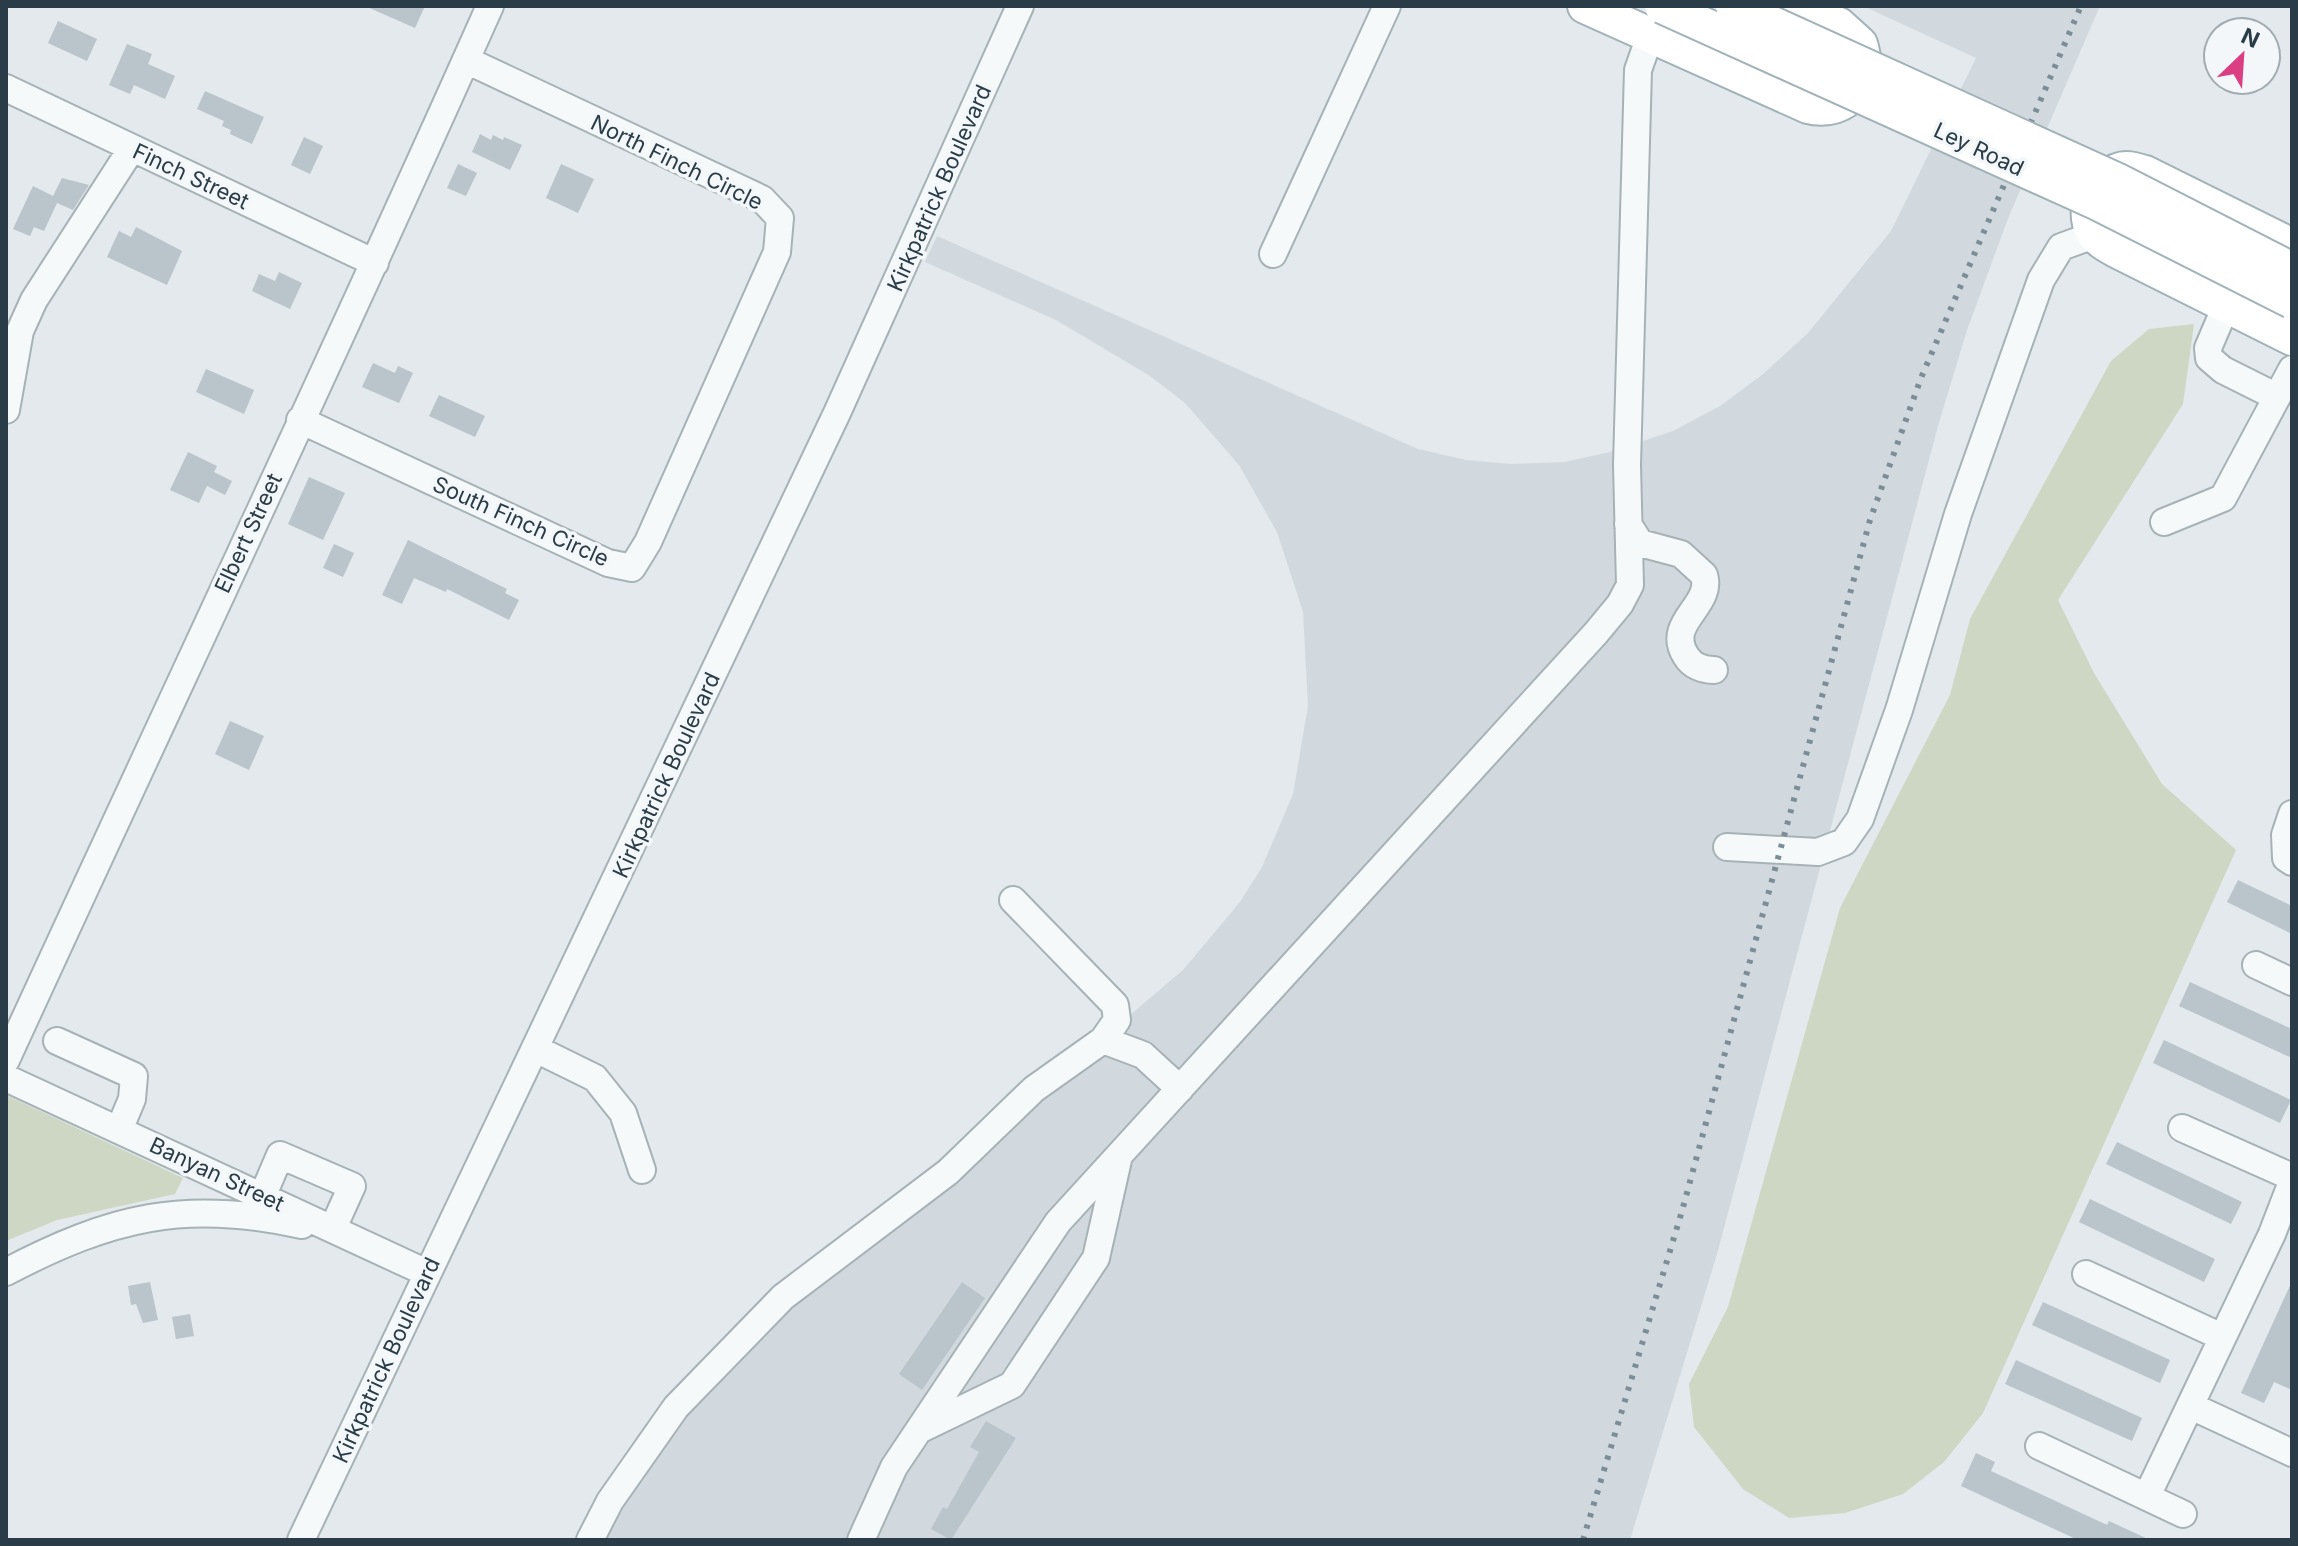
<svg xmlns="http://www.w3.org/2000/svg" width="2298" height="1546" font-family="Inter,sans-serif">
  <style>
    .built { fill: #d1d9df }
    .green { fill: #ced7c3 }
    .building { fill: #bac4cb }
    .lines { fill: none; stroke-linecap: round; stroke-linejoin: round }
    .minor-casing { stroke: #a7b2b7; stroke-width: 30 }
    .major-casing { stroke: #a1b2b9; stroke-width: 38 }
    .minor { stroke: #f6f9fa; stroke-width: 26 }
    .major { stroke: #fff; stroke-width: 34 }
    .rail { stroke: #7b8e98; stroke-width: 6; stroke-dasharray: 4 8; stroke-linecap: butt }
    .major-bridge-casing { stroke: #a1b2b9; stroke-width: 38; stroke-linecap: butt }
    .major-bridge { stroke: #fff; stroke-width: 34 }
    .labels { text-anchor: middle; stroke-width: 7; stroke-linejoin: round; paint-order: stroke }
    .street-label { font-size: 22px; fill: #293c47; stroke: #f3f7f9 }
  </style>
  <rect width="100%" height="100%" fill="#e3e9ec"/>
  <path class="built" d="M1863,6H2100L2009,216L1967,330L1938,426L1717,1254L1630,1540H591L674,1426L782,1311L1183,970L1240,902L1262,867L1293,794L1308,706L1303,612L1277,532L1239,465L1185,403L1150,376L1056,320L925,262L937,236L1418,449L1466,460L1512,464L1565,462L1610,452L1673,431L1720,406L1762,375L1808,333L1891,231L1976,58Z"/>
  <path class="green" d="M2194,324L2183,404L2058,600L2094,673L2162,784L2236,850L1983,1413L1944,1462L1903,1494L1845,1513L1789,1518L1743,1489L1694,1427L1689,1384L1728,1307L1840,908L1950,695L1970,619L2111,361L2149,329Z
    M6,1095L183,1178L175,1194L57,1220L6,1241Z"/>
  <path class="building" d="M365,6H425L415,28Z
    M58,21L97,39L87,61L48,43Z
    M127,44L152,54L148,64L175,76L165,99L134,85L130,94L109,85Z
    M205,91L264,117L252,144L230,134L231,130L222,126L224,121L197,109Z
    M480,134L491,140L493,135L503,140L504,137L522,145L510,170L472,152Z
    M304,137L323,146L310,174L291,165Z
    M458,164L477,173L466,196L447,188Z
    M561,164L594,179L578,213L546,198Z
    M62,178L89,185L73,210L57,203L44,231L34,227L30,236L13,229L33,186L53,196Z
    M136,227L182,251L167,285L107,257L119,231L131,237Z
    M279,272L302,283L290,309L252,291L259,274L275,281Z
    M373,363L395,373L398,366L413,373L399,403L362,387Z
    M206,369L254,390L244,414L196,392Z
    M439,395L485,416L475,437L429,416Z
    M188,452L217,466L214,472L232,481L225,495L207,486L199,503L170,490Z
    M309,477L345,493L323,540L288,524Z
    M408,540L507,589L505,593L519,600L509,620L447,589L446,592L414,578L402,604L382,595Z
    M334,544L354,553L343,577L323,568Z
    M230,721L264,736L249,770L215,754Z
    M2238,880L2292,906V934L2227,902Z
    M2190,982L2292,1029V1058L2179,1006Z
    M2164,1040L2291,1100L2280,1123L2153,1063Z
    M2117,1142L2242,1202L2231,1224L2106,1164Z
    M2090,1199L2215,1259L2204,1282L2079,1222Z
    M2292,1281V1390L2274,1382L2264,1403L2241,1393Z
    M150,1282L158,1320L143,1323L136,1304L131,1305L128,1286Z
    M962,1282L985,1298L922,1390L899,1374Z
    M2043,1302L2170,1360L2160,1383L2032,1325Z
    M190,1314L194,1336L176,1339L172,1317Z
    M2016,1360L2142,1418L2132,1441L2005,1384Z
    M986,1421L1016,1438L951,1540L931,1529L943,1507L947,1509L979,1452L970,1447Z
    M1976,1453L1995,1462L1991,1471L2107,1525L2109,1521L2150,1540H2078L1961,1486Z"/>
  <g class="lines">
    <defs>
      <path id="minor" d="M6,88L375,263
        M1273,254L1387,6
        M2226,306L2208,348L2209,358L2223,370L2277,397
        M6,410L20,331L34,300L132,148
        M300,420L608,563L632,568L648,542L777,252L780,218L762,199L466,60
        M2164,522L2223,498L2292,369
        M1628,524L1640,543L1681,554L1704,575C1714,606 1664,622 1686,656C1692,666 1703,670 1714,670
        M2292,814L2285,835L2286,858L2292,862
        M1727,847L1818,852L1844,842L1860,819L1899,710L1958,514L2041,280L2061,247L2094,235
        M1013,900L1115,1005L1117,1020L1103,1040L1143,1055L1180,1089
        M2256,965L2292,982
        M57,1041L134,1076L132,1099L119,1130
        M536,1049L595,1078L623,1113L642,1170
        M6,1060C167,709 333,359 490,6
        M6,1078L427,1273
        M2182,1128L2292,1177
        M263,1195L280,1155L352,1186L333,1228
        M6,1272C111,1217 185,1199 302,1225
        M2086,1274L2222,1337
        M2191,1406L2292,1453
        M921,1429L1012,1385L1096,1258L1118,1160
        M2039,1446L2183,1514
        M2147,1496L2272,1234L2292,1182
        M301,1540L837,413L1020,6
        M590,1540L610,1501L676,1407L783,1297L948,1172L1034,1089L1103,1040
        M861,1540L894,1467L1058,1222L1596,633L1620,604L1630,585L1627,465L1638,70L1650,36"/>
      <path id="major" d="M1585,6L1808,106C1848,116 1872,81 1860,44L1839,25L1796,6
        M2292,246L2145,173C2137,171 2127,167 2120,170C2095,177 2081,209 2093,231C2097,240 2109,246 2118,251L2292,338"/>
    </defs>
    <use href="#minor" class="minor-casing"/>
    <use href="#major" class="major-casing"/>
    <use href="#minor" class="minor"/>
    <use href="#major" class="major"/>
    <path class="rail" d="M1583,1540L1682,1211L1870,520L1921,378L2081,6"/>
    <defs>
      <path id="major-bridge" d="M1662,6L2098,203L2292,301
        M1733,6L2116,180L2292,270"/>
    </defs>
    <use href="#major-bridge" class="major-bridge-casing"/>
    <use href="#major-bridge" class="major-bridge"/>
  </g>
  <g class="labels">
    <g class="street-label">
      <text transform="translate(1979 149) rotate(25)" y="8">Ley Road</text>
      <text transform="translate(677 162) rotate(26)" y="8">North Finch Circle</text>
      <text transform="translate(191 176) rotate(25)" y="8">Finch Street</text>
      <text transform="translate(939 188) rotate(-66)" y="8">Kirkpatrick Boulevard</text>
      <text transform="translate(521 521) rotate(24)" y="8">South Finch Circle</text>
      <text transform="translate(248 533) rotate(-65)" y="8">Elbert Street</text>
      <text transform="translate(666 775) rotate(-65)" y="8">Kirkpatrick Boulevard</text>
      <text transform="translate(217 1174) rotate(25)" y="8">Banyan Street</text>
      <text transform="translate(386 1360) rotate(-65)" y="8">Kirkpatrick Boulevard</text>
    </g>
  </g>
  <rect width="2298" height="1546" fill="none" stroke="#293c47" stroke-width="16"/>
  <g transform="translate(2242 56) rotate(25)"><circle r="38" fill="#f3f7f9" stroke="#a2acb2" stroke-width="2"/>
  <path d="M0-6L14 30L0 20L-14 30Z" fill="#db3e83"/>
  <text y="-12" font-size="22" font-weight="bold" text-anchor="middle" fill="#293c47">N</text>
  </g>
</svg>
